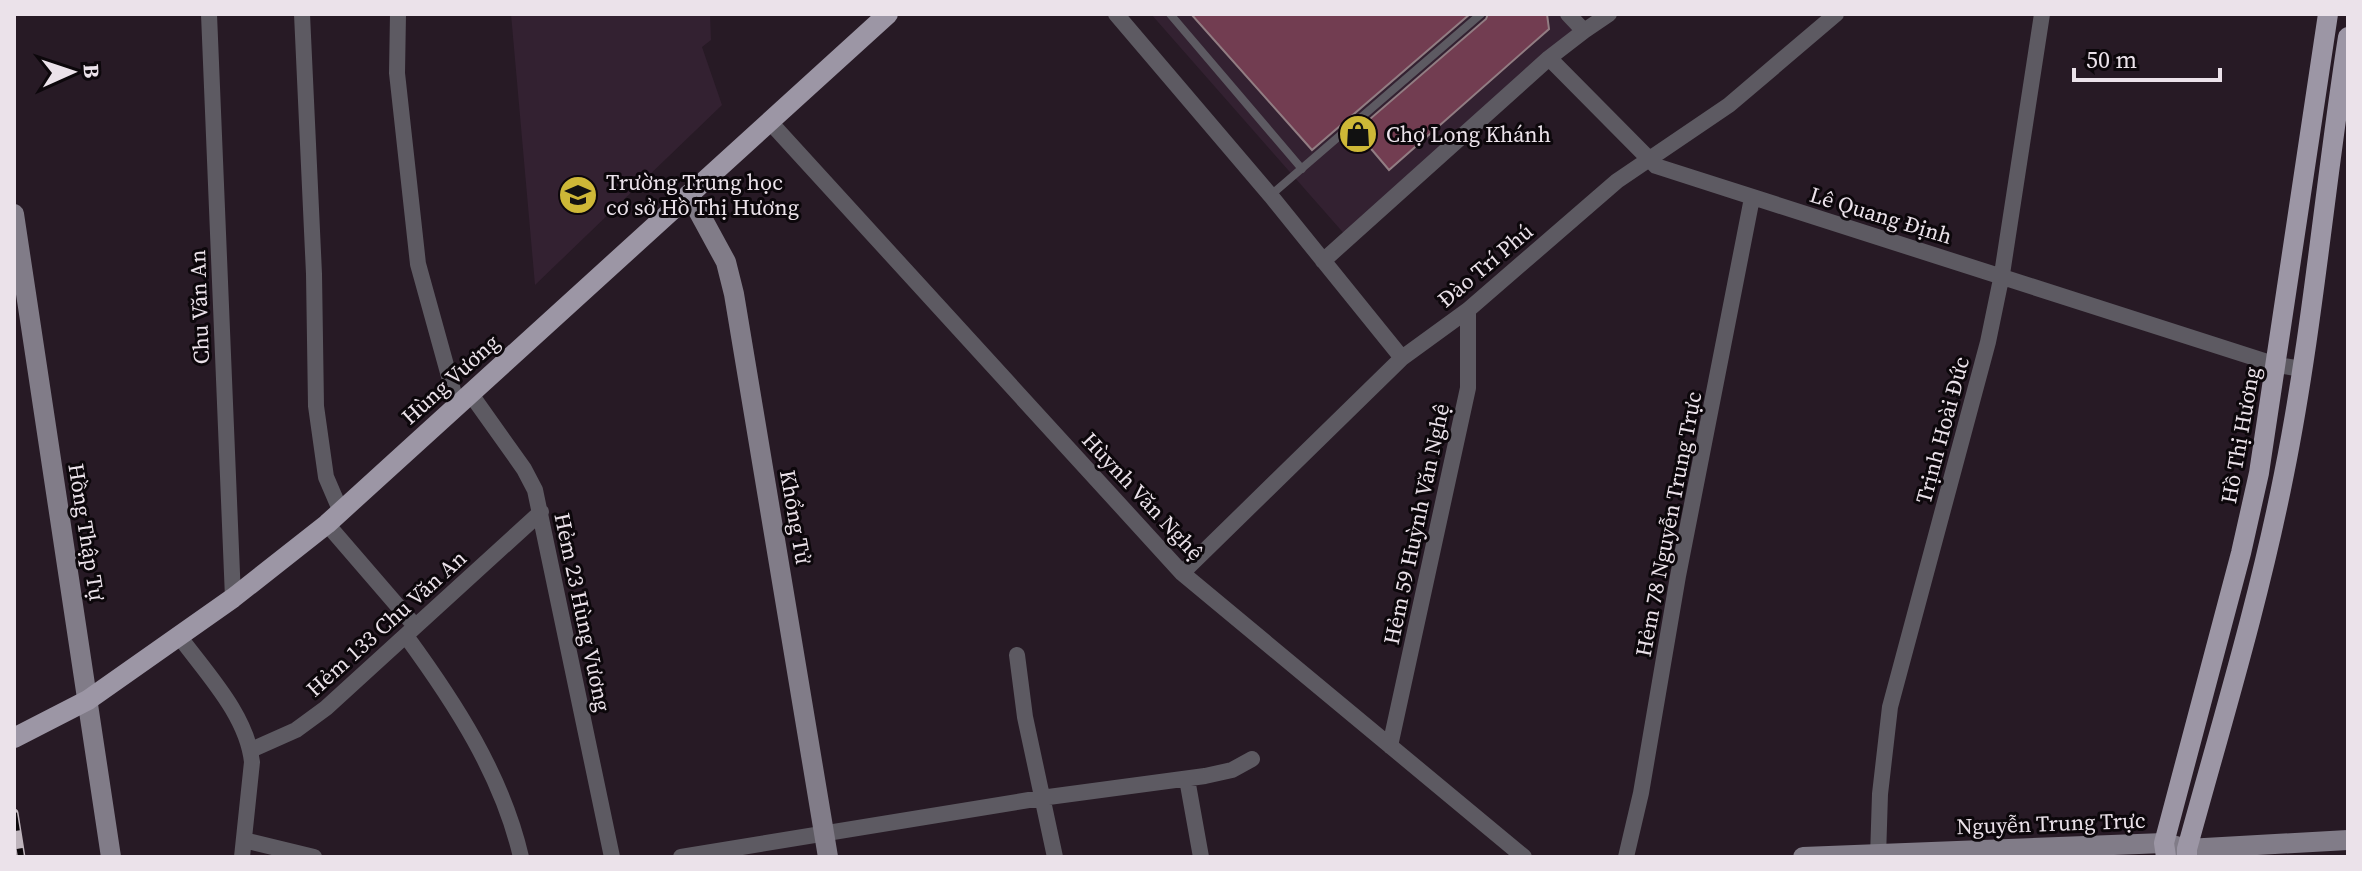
<svg xmlns="http://www.w3.org/2000/svg" width="2362" height="871" font-family="'Source Serif 4',serif">
  <style>
    .built { fill: #332131 }
    .building { fill: #723d51; stroke: #927d83; stroke-width: 2 }
    .lines { fill: none; stroke-linecap: round; stroke-linejoin: round }
    .lane { stroke: #5d5a62; stroke-width: 8 }
    .street { stroke: #5d5a62; stroke-width: 16 }
    .secondary { stroke: #817c88; stroke-width: 20 }
    .primary { stroke: #9c96a5; stroke-width: 20 }
    .rail-casing { stroke: #beb4bc; stroke-width: 9 }
    .rail { stroke: #0c070b; stroke-width: 6; stroke-dasharray: 18; stroke-linecap: butt }
    .labels { text-anchor: middle; stroke-width: 6; stroke-linejoin: round; paint-order: stroke }
    .poi-label { font-size: 22px; fill: #ebe2ea; stroke: #0c070b; text-anchor: start }
    .street-label { font-size: 22px; fill: #ebe2ea; stroke: #0c070b }
  </style>
  <rect width="100%" height="100%" fill="#271a25"/>
  <path class="built" d="M511,14H710L711,40L702,47L722,105L535,285Z
    M1151,14H1560L1573,30L1347,237Z"/>
  <path class="building" d="M1191,14H1470L1312,150Z
    M1488,14H1547L1549,29L1389,170L1356,131L1486,19Z"/>
  <g class="lines">
    <path class="lane" d="M1170,14L1302,169
      M1271,195L1481,14"/>
    <path class="street" d="M209,14L233,598
      M302,14L314,274L316,406L326,477L341,512
      M398,14L397,73L418,264L457,405
      M1116,14L1271,196L1402,358
      M1568,14L1584,31L1549,58L1656,166L2277,365L2302,369
      M1584,31L1609,14
      M770,122L1182,573L1524,857
      M1323,261L1549,58
      M470,393L524,469L535,490L612,857
      M327,524L415,626
      M1182,573L1402,358L1468,310L1617,181L1729,105L1836,14
      M179,636C206,673 247,715 252,762L242,857
      M406,636C455,703 502,775 521,857
      M1017,655L1025,717L1055,857
      M1390,746L1468,388V310
      M251,750L296,730L326,708L541,512
      M1187,779L1201,857
      M244,840L314,857
      M681,857L1041,798L1205,776L1232,770L1252,759
      M1626,857L1641,793L1678,576L1752,198
      M1878,857L1880,794L1890,707L1988,342L2002,274L2042,14"/>
    <path class="secondary" d="M689,194L726,262L734,294L828,857
      M14,214L111,857
      M1803,857L2164,843L2187,849L2348,840"/>
    <path class="primary" d="M14,738L88,700L233,598L327,524L888,14
      M2166,857L2164,843L2241,553L2259,473L2328,14
      M2187,857V849C2221,725 2259,601 2284,474C2313,330 2325,182 2348,37"/>
    <defs>
      <path id="rail" d="M14,813L21,857"/>
    </defs>
    <use href="#rail" class="rail-casing"/>
    <use href="#rail" class="rail"/>
  </g>
  <defs>
    <symbol id="shop-disc" viewBox="-11 -11 22 22"><circle r="9.5" fill="#ceb837" stroke="#0c070b"/><path d="M-5-2.5h2.3a2.7 3.5 0 0 1 5.4 0H5L5.5 6h-11ZM-1.5-2.5h3a1.5 2.3 0 0 0-3 0Z" fill="#111"/></symbol>
    <symbol id="school-disc" viewBox="-11 -11 22 22"><circle r="9.5" fill="#ceb837" stroke="#0c070b"/><path d="M0-5L7-2L0 1L-7-2ZM-4 1L0 2.5L4 1V4Q0 6-4 4Z" fill="#111"/></symbol>
  </defs>
  <g fill-rule="evenodd">
    <use href="#shop-disc" x="1336" y="112" width="44" height="44"/>
    <use href="#school-disc" x="556" y="173" width="44" height="44"/>
  </g>
  <g class="labels">
    <g class="poi-label">
      <text x="1386" y="142">Chợ Long Khánh</text>
      <text x="606" y="190">Trường Trung học<tspan x="606" dy="25">cơ sở Hồ Thị Hương</tspan></text>
    </g>
    <g class="street-label">
      <text transform="translate(1881 215) rotate(17)" y="8">Lê Quang Định</text>
      <text transform="translate(1485 265) rotate(-40)" y="8">Đào Trí Phú</text>
      <text transform="translate(199 307) rotate(-92)" y="8">Chu Văn An</text>
      <text transform="translate(450 379) rotate(-42)" y="8">Hùng Vương</text>
      <text transform="translate(1942 430) rotate(-75)" y="8">Trịnh Hoài Đức</text>
      <text transform="translate(2240 435) rotate(-80)" y="8">Hồ Thị Hương</text>
      <text transform="translate(1143 496) rotate(47)" y="8">Hùynh Văn Nghệ</text>
      <text transform="translate(796 517) rotate(80)" y="8">Khổng Tử</text>
      <text transform="translate(1416 524) rotate(-78)" y="8">Hẻm 59 Huỳnh Văn Nghệ</text>
      <text transform="translate(1668 524) rotate(-79)" y="8">Hẻm 78 Nguyễn Trung Trực</text>
      <text transform="translate(87 532) rotate(81)" y="8">Hồng Thập Tự</text>
      <text transform="translate(583 612) rotate(78)" y="8">Hẻm 23 Hùng Vương</text>
      <text transform="translate(386 623) rotate(-42)" y="8">Hẻm 133 Chu Văn An</text>
      <text transform="translate(2051 823) rotate(-2)" y="8">Nguyễn Trung Trực</text>
    </g>
  </g>
  <rect width="2362" height="871" fill="none" stroke="#ebe2ea" stroke-width="32"/>
  <g transform="translate(72 72) rotate(87)" stroke="#0c070b" stroke-width="6" paint-order="stroke">
  <path d="M0-6L14 30L0 20L-14 30Z" fill="#ebe2ea"/>
  <text y="-12" font-size="22" font-weight="bold" text-anchor="middle" fill="#ebe2ea">B</text>
  </g>
  <path d="M2074 68v12h146v-12" fill="none" stroke="#ebe2ea" stroke-width="4"/>
  <text x="2086" y="68" font-size="24" fill="#ebe2ea" stroke="#0c070b" stroke-width="6" paint-order="stroke">50 m</text>
</svg>
